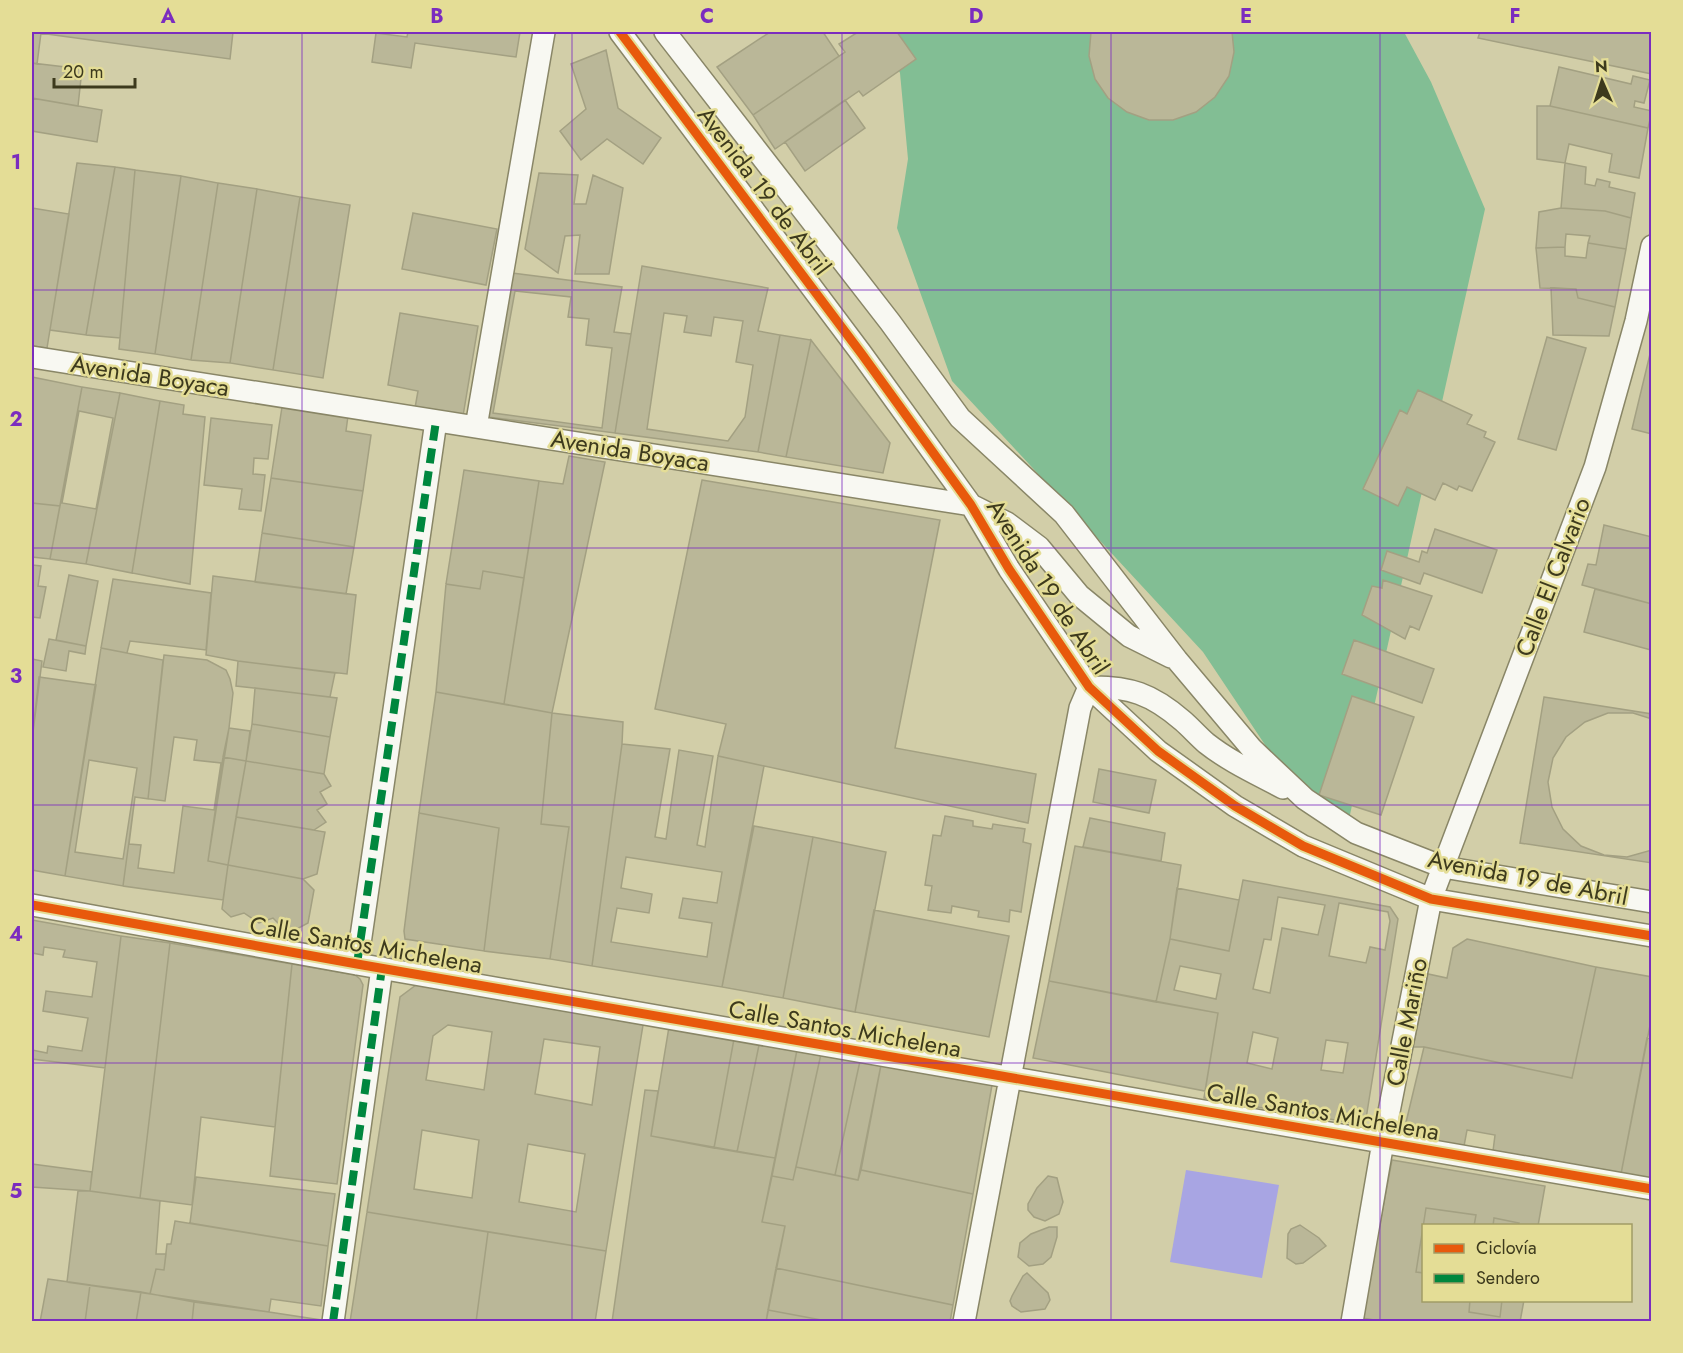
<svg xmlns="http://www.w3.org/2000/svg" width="1683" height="1353" font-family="Jost,sans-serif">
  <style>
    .forest { fill: #82be94 }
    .water { fill: #a8a5e3 }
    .building { fill: #bab798; stroke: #a3a082; stroke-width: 1.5; fill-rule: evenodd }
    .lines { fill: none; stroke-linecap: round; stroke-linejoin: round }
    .street-casing { stroke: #898667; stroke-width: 24 }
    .street { stroke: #f8f8f2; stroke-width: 21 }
    .quiet { stroke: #00873e; stroke-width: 8; stroke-dasharray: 15 8; stroke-linecap: butt }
    .cycleway-casing { stroke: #e4dd96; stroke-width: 13 }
    .cycleway { stroke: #e8590c; stroke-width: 9 }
    .grid { fill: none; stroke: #7b2cbf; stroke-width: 1.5; stroke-opacity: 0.55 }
    .labels { text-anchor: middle; stroke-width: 5; stroke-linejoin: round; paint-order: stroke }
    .street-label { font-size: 24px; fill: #3d3a1d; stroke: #e4dd96 }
    .neatline { fill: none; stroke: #7b2cbf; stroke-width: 2 }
    .grid-label { font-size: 20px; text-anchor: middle; font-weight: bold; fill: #7b2cbf }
  </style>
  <rect width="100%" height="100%" fill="#d2cea8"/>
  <path class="forest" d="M880,32H1404L1431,82L1485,209L1349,819L1296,791L1203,652L952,381L897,228L908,159L900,73Z"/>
  <path class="water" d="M1186,1170L1279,1185L1262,1278L1170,1262Z"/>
  <path class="building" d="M32,32H233L230,59Z
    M32,32L41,33L37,64L32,63Z
    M408,32H520L516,57L415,43L411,68L372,62L376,33L407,37Z
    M770,32H823L839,56L753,115L717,67Z
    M858,32H897L916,59L863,96L859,91L775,149L753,115L845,52L839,44Z
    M1091,32H1232L1234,52L1229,76L1215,97L1196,112L1173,120H1149L1127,112L1108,98L1095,79L1089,56Z
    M1480,32H1652V74L1478,38Z
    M606,50L618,108L661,138L643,164L607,139L581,160L560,131L586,109L571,64Z
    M32,63L82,69L78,106L32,98Z
    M1559,67L1631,84L1633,76L1650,80L1644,103L1635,101L1634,107L1652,111L1648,128L1550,106Z
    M32,98L102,110L97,142L32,131Z
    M845,100L865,128L805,171L785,142Z
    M1537,106H1550L1648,128L1639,178L1609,172L1612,154L1569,144L1565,163L1537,159Z
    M77,163L115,167L86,335L50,330Z
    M1565,163L1586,167L1585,184L1595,186L1597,179L1610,182L1609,187L1635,193L1631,218L1605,211L1561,208Z
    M115,167L135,170L120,338L86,335Z
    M135,170L181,176L155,354L119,349Z
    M539,173L578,175L574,204H586L593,175L623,188L609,274H575L580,235L565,236L558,273L525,249Z
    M181,176L218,183L191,360L155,354Z
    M218,183L257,189L230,363L191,360Z
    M257,189L300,197L273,370L230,363Z
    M300,197L350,205L323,378L273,370Z
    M32,208L69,214L47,348L32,346Z
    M1561,208L1605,211L1631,218L1626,249L1588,243L1590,236L1566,234L1565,247L1536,248L1539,212Z
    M413,213L497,229L486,285L402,269Z
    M1588,243L1626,249L1615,307L1578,298L1576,289L1540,288L1536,248L1565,247V256L1586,258Z
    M642,266L768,288L758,331L780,335L758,452L615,433Z
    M512,273L622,287L614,332L631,334L615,433L488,417Z
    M1551,288L1576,289L1578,298L1615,307L1609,336L1553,335Z
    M515,291L571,297L568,317L589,319L586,345L612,348L602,428L493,413Z
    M400,313L478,326L463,416L415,408L418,391L388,385Z
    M664,313L687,316L684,332L711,336L714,317L743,321L736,362L753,365L745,417L728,441L647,429Z
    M780,335L811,340L786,457L758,452Z
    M1547,337L1586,348L1556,450L1518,439Z
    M811,340L890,443L883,473L786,457Z
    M1650,354H1652V434L1632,429Z
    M32,377L82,387L60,506L32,503Z
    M82,387L120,393L86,564L50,559Z
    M1418,390L1472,415L1467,424L1486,432L1484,437L1495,442L1472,491L1459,486L1457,490L1443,483L1435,500L1407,487L1398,506L1363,489L1400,410L1407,414Z
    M120,393L160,401L132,573L86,564Z
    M160,401L184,405L183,414L205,417L190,584L132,573Z
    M282,407L348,416L346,431L371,435L363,491L271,478Z
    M79,411L113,418L96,509L62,503Z
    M211,418L272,425L268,459L254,458L253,474L265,475L261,511L239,509L242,489L204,485Z
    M569,456L605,462L552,713L504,704L539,481L563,484Z
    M464,470L539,481L524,578L483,571L480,589L446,584Z
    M271,478L363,491L354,547L262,533Z
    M702,480L940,520L895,748L1036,774L1028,823L718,756L726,724L655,709Z
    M32,503L60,506L50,559L32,557Z
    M1604,525L1652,537V604L1582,585L1588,564L1596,565Z
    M1435,529L1497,550L1482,593L1424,573L1420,584L1381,570L1387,551L1419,562L1422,551L1427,553Z
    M262,533L354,547L346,594L255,582Z
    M32,565L41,566L38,586L46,587L40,618L32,617Z
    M483,571L524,578L504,704L436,692L446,584L480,589Z
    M69,575L98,581L86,646L56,640Z
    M213,576L356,595L347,674L238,661L206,655Z
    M113,579L211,593L206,650L130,641L127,653L101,648Z
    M1383,580L1432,596L1419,630L1410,626L1405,639L1362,615L1372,586L1382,588Z
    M1595,589L1652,604L1651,650L1584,632Z
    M49,639L86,646L85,654L69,651L66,671L43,667Z
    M1354,640L1434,669L1422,703L1342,674Z
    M101,648L163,660L148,799L135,797L123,886L65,876Z
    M164,655L207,660L226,670L230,679L233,693L229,728L208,861L228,865L223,900L123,886L135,797L148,799Z
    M32,659L42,661L32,740Z
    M238,661L335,673L330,697L236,686Z
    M39,677L96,685L65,876L32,870V740Z
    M255,688L337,698L330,737L252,724Z
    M436,692L552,713L541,824L569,827L550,959L484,951L499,828L419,813Z
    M1352,696L1414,717L1381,815L1319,795Z
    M1544,697L1652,714V863L1520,843Z
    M552,713L623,722L622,744L592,966L550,959L569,827L541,824Z
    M1608,713H1633L1652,719V850L1627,857L1604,855L1581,846L1563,829L1552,807L1548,782L1553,758L1566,737L1585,722Z
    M252,724L330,737L324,774L246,761Z
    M229,728L250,731L246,761L223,757Z
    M174,737L197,740L194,760L221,763L214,810L183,806L174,873L138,868L141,845L129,844L135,797L165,801Z
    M622,744L670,749L655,837L666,839L679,750L713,756L697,845L705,847L718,756L764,766L722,987L592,966Z
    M223,757L246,761L228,865L208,861Z
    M89,760L137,768L123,859L75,852Z
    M246,761L324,774L331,786L320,792L327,804L317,810L326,822L314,830L236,817Z
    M1099,769L1156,780L1149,813L1093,802Z
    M419,813L499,828L484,951L405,939L404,931Z
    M945,816L973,821V826L992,829L993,824L1025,829L1023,842L1031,844L1021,912L1010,910L1009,922L978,917L979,911L952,906L951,913L928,910L932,886L925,885L933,835L941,836Z
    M236,817L325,832L317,874L303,879L228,865Z
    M1090,818L1165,833L1161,861L1083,847Z
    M754,826L813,837L783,998L722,987Z
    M813,837L886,852L855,1012L783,998Z
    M1075,846L1181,865L1170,939L1156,1002L1049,981Z
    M626,857L722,872L717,903L683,898L679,918L712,923L707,957L611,942L617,908L649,913L652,894L621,888Z
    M228,865L303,879L314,890L308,923L295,930L283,928L273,918L259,923L244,913L231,917L222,909Z
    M1243,880L1390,907L1398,919L1365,1125L1204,1098L1218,1013L1156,1002L1170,939L1229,951ZM1278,897L1325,905L1318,935L1282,928L1270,993L1253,989L1264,939L1271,940ZM1339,903L1388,912L1390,921L1385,950L1370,947L1366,963L1329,956ZM1180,966L1221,974L1216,999L1174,990ZM1253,1032L1278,1038L1272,1069L1247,1063ZM1326,1040L1348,1043L1343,1073L1321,1070Z
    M1177,888L1239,900L1229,951L1170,939Z
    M874,910L1009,936L989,1037L855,1012Z
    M32,920L121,936L105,1068L32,1059Z
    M121,936L170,943L140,1198L90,1191Z
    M1467,939L1596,967L1572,1078L1424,1047H1413L1428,974L1447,978L1453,948Z
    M170,943L292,964L275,1127L201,1117L192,1205L140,1198Z
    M44,947L65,950L63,957L97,962L92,997L46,991L43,1011L88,1018L82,1051L48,1046L47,1053L32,1050V953L43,955Z
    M292,964L355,975L360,979L363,985L337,1184L270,1176Z
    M1596,967L1652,977V1015L1621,1174L1403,1135L1424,1047L1572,1078Z
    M1049,981L1218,1013L1205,1091L1033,1058Z
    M420,982L644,1019L606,1251L367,1212L400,997ZM448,1025L492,1032L484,1090L426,1080L433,1036ZM544,1039L600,1047L592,1105L535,1094ZM422,1130L479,1140L472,1198L414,1189ZM528,1144L585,1154L576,1212L519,1202Z
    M669,1027L734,1039L714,1148L651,1136Z
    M1647,1038L1652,1039V1179L1621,1174Z
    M734,1039L759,1045L737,1152L714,1148Z
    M759,1045L797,1050L775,1158L737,1152Z
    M797,1050L821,1054L793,1180L772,1176Z
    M821,1054L860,1061L835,1175L796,1167Z
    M860,1061L881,1065L858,1180L835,1175Z
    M881,1065L992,1085L973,1194L861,1170Z
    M645,1090L658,1091L651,1136L775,1158L762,1222L785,1226L766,1322H612Z
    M1467,1130L1495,1135L1493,1151L1464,1146Z
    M1392,1160L1545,1186L1538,1226H1518L1519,1223L1494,1218L1493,1226H1474L1476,1215L1426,1208L1416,1272L1424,1273V1300H1470L1469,1312L1500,1317L1502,1300H1524L1520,1322H1387L1362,1318Z
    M32,1164L92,1172L90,1191L32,1187Z
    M796,1167L858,1180L861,1170L973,1194L953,1305L776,1268L785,1226L762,1222L772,1176L793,1180Z
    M1048,1176L1057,1178L1063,1202L1059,1214L1045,1221L1034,1217L1028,1210V1204L1037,1188Z
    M196,1177L335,1194L328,1246L190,1223Z
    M78,1191H90L160,1201L156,1254H166L164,1270L156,1269L150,1294L67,1282Z
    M1426,1208L1476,1215L1474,1226H1424V1273L1416,1272Z
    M367,1212L488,1232L476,1322H350Z
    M1494,1218L1519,1223L1518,1226H1493Z
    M175,1221L328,1246L321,1306L271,1299L269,1312L150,1294L156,1269L164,1270L167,1244H171Z
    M1300,1225L1319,1238L1326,1246L1303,1263L1296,1264L1287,1258L1288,1234L1291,1229Z
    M1049,1227H1057V1237L1051,1257L1043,1264L1029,1266L1018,1257L1020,1243L1031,1234Z
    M488,1232L606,1251L595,1322H476Z
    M776,1268L953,1305L950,1322H832L768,1310Z
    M1027,1273L1048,1293L1050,1300L1045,1309L1021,1312L1012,1306L1010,1301L1012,1296L1023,1276Z
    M48,1279L90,1285L85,1322H40Z
    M90,1285L141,1292L136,1322H85Z
    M141,1292L194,1302L192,1322H136Z
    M1470,1300H1502L1500,1317L1469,1312Z
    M194,1302L269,1312L321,1320V1322H192Z
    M768,1310L832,1322H766Z"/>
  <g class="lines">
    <defs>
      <path id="street" d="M620,32L861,353L971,505L1009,569L1089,687L1158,751L1235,806L1303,846L1431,899L1652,936
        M665,32L890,322L960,418L1064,514L1177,660L1252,749L1305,799L1356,833L1443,867L1652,902
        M32,357L971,505L1007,523L1039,547L1079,595L1129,636L1171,657
        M476,427L544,32
        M32,905L357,964L1652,1189
        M357,964L436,421
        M333,1322L382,968
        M964,1322L1080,708L1089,687C1129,686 1152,694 1183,721C1191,728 1198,736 1206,743C1230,762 1257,774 1283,788
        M1352,1322L1383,1142L1431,899L1595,467L1636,321L1652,246"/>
    </defs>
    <use href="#street" class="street-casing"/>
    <use href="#street" class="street"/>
    <path class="quiet" d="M357,964L436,421
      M333,1322L382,968"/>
    <defs>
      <path id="cycleway" d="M620,32L861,353L971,505L1009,569L1089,687L1158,751L1235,806L1303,846L1431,899L1652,936
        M32,905L357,964L1652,1189"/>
    </defs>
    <use href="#cycleway" class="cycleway-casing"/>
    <use href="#cycleway" class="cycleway"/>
  </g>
  <path class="grid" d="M302,32V1322M572,32V1322M842,32V1322M1111,32V1322M1380,32V1322M32,290H1652M32,548H1652M32,805H1652M32,1063H1652"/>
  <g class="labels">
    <g class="street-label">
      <text transform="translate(764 191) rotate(53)" y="8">Avenida 19 de Abril</text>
      <text transform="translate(150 376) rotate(9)" y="8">Avenida Boyaca</text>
      <text transform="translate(630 451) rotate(9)" y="8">Avenida Boyaca</text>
      <text transform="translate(1553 577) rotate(-69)" y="8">Calle El Calvario</text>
      <text transform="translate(1048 587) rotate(57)" y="8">Avenida 19 de Abril</text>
      <text transform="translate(1528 878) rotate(11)" y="8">Avenida 19 de Abril</text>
      <text transform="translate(366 945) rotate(10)" y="8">Calle Santos Michelena</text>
      <text transform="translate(1407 1022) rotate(-79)" y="8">Calle Mariño</text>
      <text transform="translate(845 1029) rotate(10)" y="8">Calle Santos Michelena</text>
      <text transform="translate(1323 1112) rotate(10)" y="8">Calle Santos Michelena</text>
    </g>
  </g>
  <rect width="1683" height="1353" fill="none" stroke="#e4dd96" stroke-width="66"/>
  <rect x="1422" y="1224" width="210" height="78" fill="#e4dd96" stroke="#a19c66" stroke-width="1.5"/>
  <rect x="1434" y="1244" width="30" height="9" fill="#e8590c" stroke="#a19c66" stroke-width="1.5"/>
  <text x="1476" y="1254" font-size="18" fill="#3d3a1d">Ciclovía</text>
  <rect x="1434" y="1274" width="30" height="9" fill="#00873e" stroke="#a19c66" stroke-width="1.5"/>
  <text x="1476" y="1284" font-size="18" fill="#3d3a1d">Sendero</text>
  <g transform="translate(1602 81) rotate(357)" stroke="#e4dd96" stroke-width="4.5" paint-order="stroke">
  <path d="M0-4.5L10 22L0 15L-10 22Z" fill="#3d3a1d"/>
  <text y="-9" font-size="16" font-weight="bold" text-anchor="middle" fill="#3d3a1d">N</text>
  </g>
  <path d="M54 78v9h81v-9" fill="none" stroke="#3d3a1d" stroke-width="3"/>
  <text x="63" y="78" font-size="18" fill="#3d3a1d" stroke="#e4dd96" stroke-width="4.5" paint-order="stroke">20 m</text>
  <rect x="33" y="33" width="1617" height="1287" class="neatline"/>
  <g class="grid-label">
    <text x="168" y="23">A</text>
    <text x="437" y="23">B</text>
    <text x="707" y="23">C</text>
    <text x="976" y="23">D</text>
    <text x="1246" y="23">E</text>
    <text x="1515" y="23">F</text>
    <text x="16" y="169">1</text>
    <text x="16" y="426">2</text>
    <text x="16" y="683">3</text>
    <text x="16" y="941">4</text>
    <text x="16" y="1198">5</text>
  </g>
</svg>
